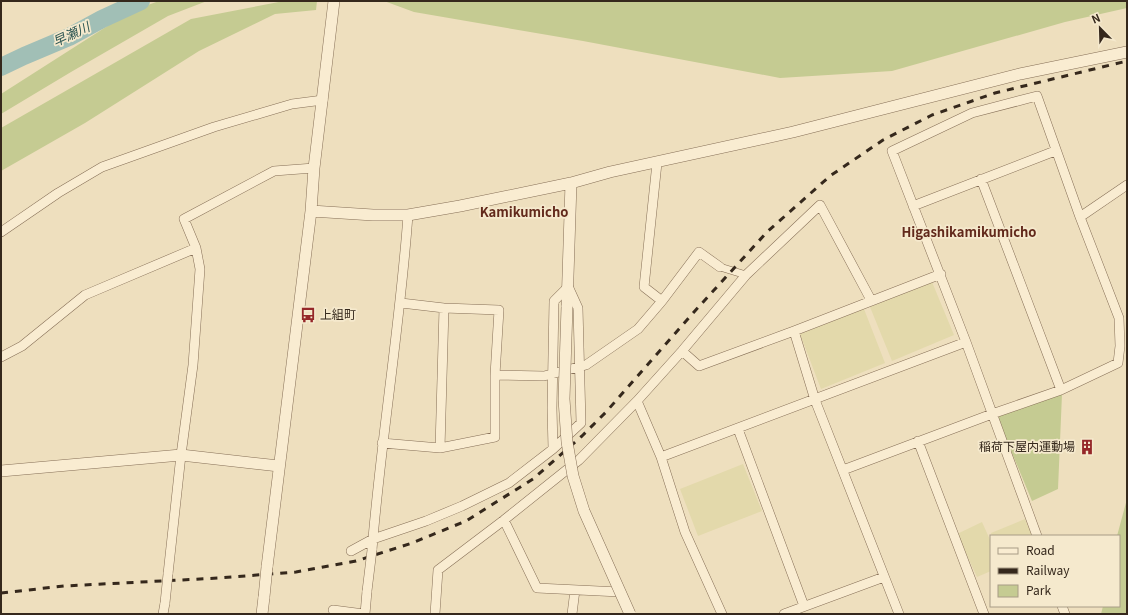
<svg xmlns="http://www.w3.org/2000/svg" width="1128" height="615" font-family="Georgia,'Noto Sans JP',serif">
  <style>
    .farmland { fill: #e3d9ab }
    .green { fill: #c5cb92 }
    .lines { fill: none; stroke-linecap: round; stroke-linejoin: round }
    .river { stroke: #a1bfb6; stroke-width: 18 }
    .pedestrian-casing { stroke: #866f57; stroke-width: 8 }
    .minor-casing { stroke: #866f57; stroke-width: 10 }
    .tertiary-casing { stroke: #866f57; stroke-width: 12 }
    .pedestrian { stroke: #f9ecd1; stroke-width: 7 }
    .minor { stroke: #f9ecd1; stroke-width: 9 }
    .tertiary { stroke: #f9ecd1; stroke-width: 11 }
    .rail { stroke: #35281c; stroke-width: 3; stroke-dasharray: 7 7; stroke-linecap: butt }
    .minor-bridge-casing { stroke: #866f57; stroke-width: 10; stroke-linecap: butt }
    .tertiary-bridge-casing { stroke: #866f57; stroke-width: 12; stroke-linecap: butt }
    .minor-bridge { stroke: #f9ecd1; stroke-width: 9 }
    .tertiary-bridge { stroke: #f9ecd1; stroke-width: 11 }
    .labels { text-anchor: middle; stroke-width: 3.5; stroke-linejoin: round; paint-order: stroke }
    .poi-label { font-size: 12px; fill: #35281c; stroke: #f5e9cd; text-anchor: start }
    .water-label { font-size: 13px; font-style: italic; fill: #2b5552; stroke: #f5e9cd }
    .neighbourhood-label { font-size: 13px; font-weight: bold; fill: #62291b; stroke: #f5e9cd }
  </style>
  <rect width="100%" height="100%" fill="#eedfbe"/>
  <path class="farmland" d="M932,282L954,335L892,361L870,307Z
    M864,309L885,363L821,389L800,334Z
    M743,464L762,511L698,536L680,489Z
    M1025,519L1032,536H992L991,533Z
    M982,522L991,542V571L977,577L957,534Z"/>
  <path class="green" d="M159,1H207L168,16L71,72L1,114V94L131,11Z
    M284,1H317L316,10L275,14L199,51L85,123L1,171V128L191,19Z
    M384,1H1127V8L1065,22L892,71L780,78L583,41L414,12Z
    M1062,394L1058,489L1032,501L997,417Z
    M1127,499V614H1101L1103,606H1119V536H1117Z"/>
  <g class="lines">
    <path class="river" d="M1,67L24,56L69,37L102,19L141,1"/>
    <defs>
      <path id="pedestrian" d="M720,267L746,275"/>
      <path id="minor" d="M657,163L644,287L662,301L699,252L720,267
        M981,179L1061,390
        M913,206L1055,151
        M1080,217L1127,185
        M1,232L58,193L102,167L214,127L292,104L323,100
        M568,287L554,301L552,408L553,449L581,423L578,308L568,286
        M794,331L815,400L899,614
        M682,351L699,366L794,331L941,274
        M1,357L22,346L85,295L196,248
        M495,375L544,376L586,365L638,329L662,301
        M637,401L661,457L685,532L722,614
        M738,429L804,606
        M918,441L984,614
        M382,443L440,448L495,437V375L499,310L444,308L401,303
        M440,448L444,308
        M661,457L966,342
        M843,470L992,414L1061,390L1118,363L1120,346L1119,318L1080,217L1037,96L972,113L892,151L966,342L1037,536
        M504,520L537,588L620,592
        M372,550C381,438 400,327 408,215
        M351,551L373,539L426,521L462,506L509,483L553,449
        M168,574L181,455L193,365L200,269L196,248L184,219L274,171L314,168
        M1062,606L1065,614
        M333,610L364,614
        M163,614L165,603
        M365,614L367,591
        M435,614L438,570L504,520L579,460L637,401L682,351L746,275L820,205L871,300
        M572,614L575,590
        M784,614L884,577"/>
      <path id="tertiary" d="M311,211L373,215H408L460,206L571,183L610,172L793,132L1020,74L1127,52
        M567,307L571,183
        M1,471L181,455L279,466
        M267,567L311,211L314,168L334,1
        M262,614L264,597"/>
    </defs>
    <use href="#pedestrian" class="pedestrian-casing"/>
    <use href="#minor" class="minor-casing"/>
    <use href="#tertiary" class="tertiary-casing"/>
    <use href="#pedestrian" class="pedestrian"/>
    <use href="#minor" class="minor"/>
    <use href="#tertiary" class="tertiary"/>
    <path class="rail" d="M1,593L64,586L219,578L296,572L356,561L412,543L466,521L533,479L582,436L606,412L694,312L767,232L830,176L883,140L932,115L995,93L1127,61"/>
    <defs>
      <path id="minor-bridge" d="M367,591L372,550
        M165,603L168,574"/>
      <path id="tertiary-bridge" d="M567,307L564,399L567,442L573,476L584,511L630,614
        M264,597L267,567"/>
    </defs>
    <use href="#minor-bridge" class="minor-bridge-casing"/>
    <use href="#tertiary-bridge" class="tertiary-bridge-casing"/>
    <use href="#minor-bridge" class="minor-bridge"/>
    <use href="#tertiary-bridge" class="tertiary-bridge"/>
  </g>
  <defs>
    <symbol id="bus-bare" viewBox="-9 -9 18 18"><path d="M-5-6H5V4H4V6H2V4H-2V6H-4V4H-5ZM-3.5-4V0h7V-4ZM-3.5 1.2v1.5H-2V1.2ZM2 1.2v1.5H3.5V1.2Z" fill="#952729" stroke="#f5e9cd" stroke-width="2.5" paint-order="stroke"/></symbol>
    <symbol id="building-bare" viewBox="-9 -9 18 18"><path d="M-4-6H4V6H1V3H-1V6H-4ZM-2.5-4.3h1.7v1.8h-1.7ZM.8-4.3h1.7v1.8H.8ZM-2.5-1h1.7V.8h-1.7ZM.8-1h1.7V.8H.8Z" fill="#952729" stroke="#f5e9cd" stroke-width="2.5" paint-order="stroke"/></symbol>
  </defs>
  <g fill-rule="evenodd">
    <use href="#bus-bare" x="297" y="304" width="22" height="22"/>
    <use href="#building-bare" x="1076" y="436" width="22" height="22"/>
  </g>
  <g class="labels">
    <g class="poi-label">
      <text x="320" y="319">上組町</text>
      <text x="1075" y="451" text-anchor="end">稲荷下屋内運動場</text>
    </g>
    <g class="water-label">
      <text transform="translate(71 34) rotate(-25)" y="5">早瀬川</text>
    </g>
    <g class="neighbourhood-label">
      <text x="524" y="217">Kamikumicho</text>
      <text x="969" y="237">Higashikamikumicho</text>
    </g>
  </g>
  <rect width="1128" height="615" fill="none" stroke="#35281c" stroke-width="4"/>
  <rect x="990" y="535" width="130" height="72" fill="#f5e9cd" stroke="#a89c86"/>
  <rect x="998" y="548" width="20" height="6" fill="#f9ecd1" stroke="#a89c86"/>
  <text x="1026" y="555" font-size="12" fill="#35281c">Road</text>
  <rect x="998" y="568" width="20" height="6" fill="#35281c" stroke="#a89c86"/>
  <text x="1026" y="575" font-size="12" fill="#35281c">Railway</text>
  <rect x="998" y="585" width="20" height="12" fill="#c5cb92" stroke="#a89c86"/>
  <text x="1026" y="595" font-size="12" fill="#35281c">Park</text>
  <g transform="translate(1100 28) rotate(337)" stroke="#f5e9cd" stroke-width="3" paint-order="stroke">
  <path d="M0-3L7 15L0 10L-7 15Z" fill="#35281c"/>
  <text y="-6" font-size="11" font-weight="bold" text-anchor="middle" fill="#35281c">N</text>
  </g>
</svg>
